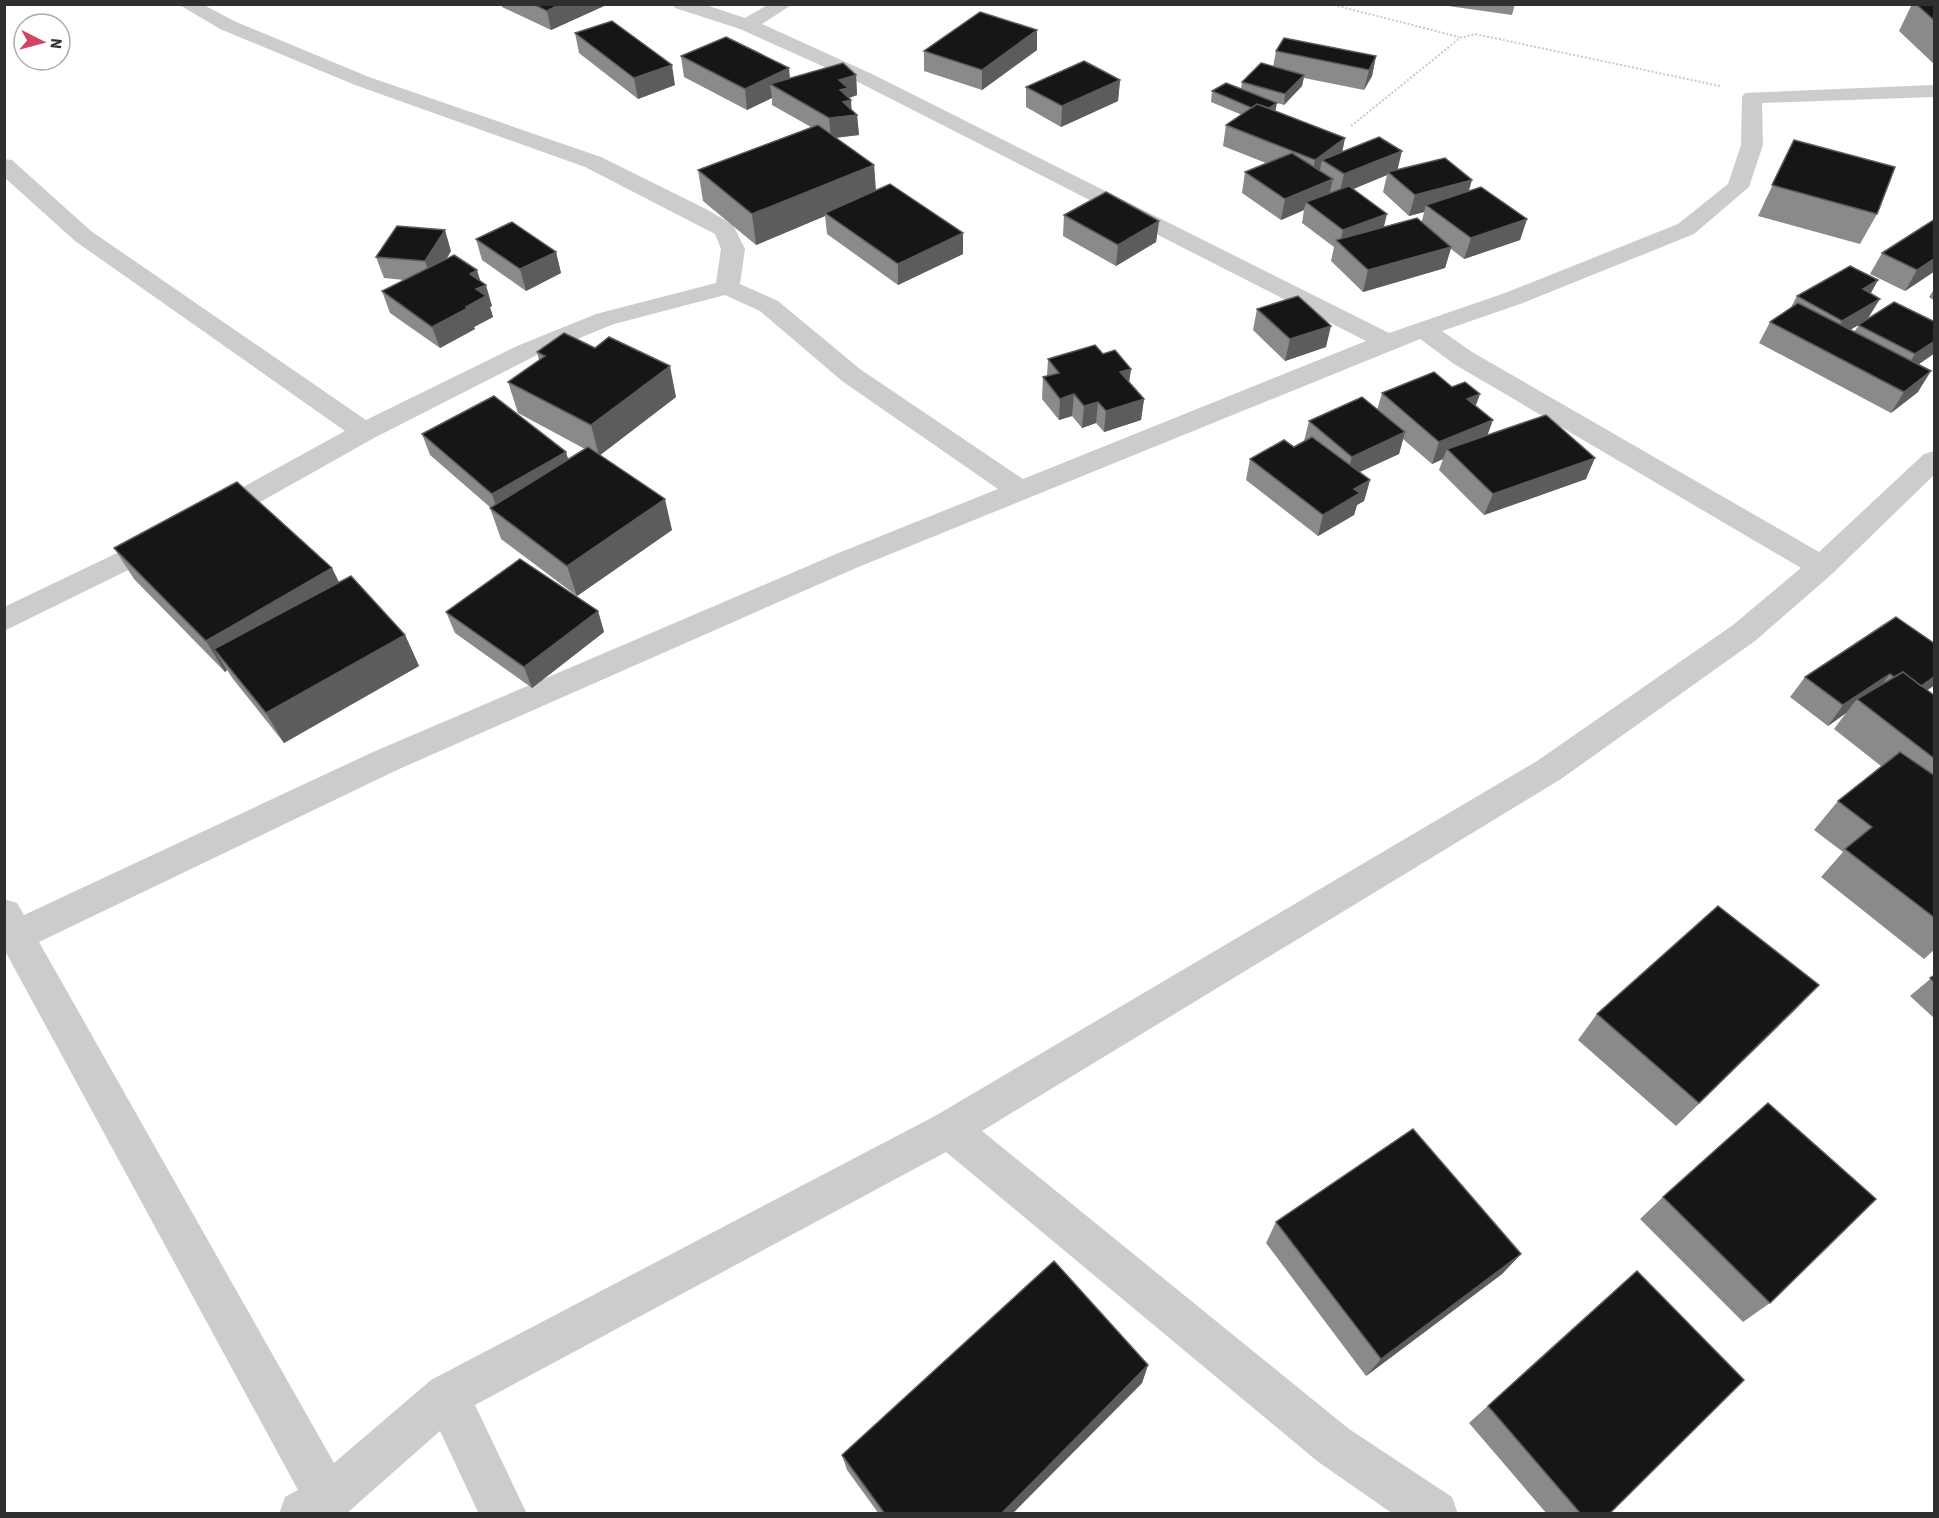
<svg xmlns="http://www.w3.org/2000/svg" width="1939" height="1518" font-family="'Source Sans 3',sans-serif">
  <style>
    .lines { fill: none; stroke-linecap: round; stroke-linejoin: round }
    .path { stroke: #c9c9c9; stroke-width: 2; stroke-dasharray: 2 2; stroke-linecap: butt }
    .minor { fill: #ccc; fill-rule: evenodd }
    .wall { fill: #8a8a8a; fill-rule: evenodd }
    .shaded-wall { fill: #5c5c5c }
    .building { fill: #161616; stroke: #5c5c5c; stroke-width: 1.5 }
  </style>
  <rect width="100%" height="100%" fill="#fff"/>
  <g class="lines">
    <path class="path" d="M1330,4L1459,37
      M1351,126L1460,38L1475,34L1720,86"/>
    <path class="minor" d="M178,4H202L234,21L369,77L601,157L708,210L733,225L745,249L740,284L778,301L860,369L1023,479L1366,341L858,82L740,29L675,8L673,4H703L745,18L769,4H793L762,24L872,74L1389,333L1505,293L1678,224L1728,184L1741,145L1742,97L1745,93L1934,85V97L1762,103L1763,145L1749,187L1694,234L1523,303L1442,331L1472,352L1819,552L1924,454L1934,451V475L1832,574L1755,641L1561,779L982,1131L1349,1429L1452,1497L1458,1514H1393L1317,1461L946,1152L475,1405L527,1514H479L440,1431L346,1514H279L285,1497L298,1490L4,949V899L17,903L24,915L373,752L836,554L998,489L842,381L760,311L725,295L614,324L535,356L374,438L223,523L213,526L203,523L199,516L203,509L345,431L75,241L4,177V159L12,160L91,231L366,420L517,346L596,314L716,283L721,249L715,234L585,167L355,85L220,29ZM1420,339L1454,364L1801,568L1733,625L1537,761L935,1116L431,1380L334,1463L39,942L397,770L856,568Z
      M161,532L171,535L176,542L171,549L4,631V607Z"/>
  </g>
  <path class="wall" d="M502,4H604V6L551,30L502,7Z
    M1434,4H1515L1512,15Z
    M1912,4H1935V65L1899,31Z
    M575,33L675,85L638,99L579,53Z
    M1037,50L982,90L924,71V51Z
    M1276,51L1376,56L1372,76L1364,90L1304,78L1302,86L1284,105L1274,102L1275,111L1345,138L1342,152L1469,191L1527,219L1520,240L1464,259L1451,249L1445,268L1363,292L1331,261L1334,247L1302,223L1304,210L1281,220L1242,193L1245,172L1266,163L1223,146L1226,125L1242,115L1211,102L1212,91L1241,89L1242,82L1273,67ZM1387,175L1383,192L1409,216L1424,212L1422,221L1384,227L1353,189Z
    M681,56L790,79L856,75L857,95L849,98L851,109L857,115L859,135L836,138L874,165L876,190L963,254L898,285L827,234L825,216L756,245L703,201L698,170L811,127L772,105V98L747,110L684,77Z
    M1120,80L1118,101L1061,127L1026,107V87Z
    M1794,140L1877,214L1860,244L1758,216Z
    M1064,215L1159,221L1156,242L1116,266L1063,236Z
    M1935,219V271L1905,291L1870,274L1882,253Z
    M476,239L556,252L561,273L526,291L482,260Z
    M451,251L447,258L481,282L492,306L490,307L493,317L474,327L475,329L440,348L390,313L382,291L404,280L384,278L376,257Z
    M1878,280L1870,294L1868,319L1935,322V353L1918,364V392L1891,413L1759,343L1770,322L1790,309L1797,296ZM1859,325L1854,332L1850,330Z
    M1935,288V301L1929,297Z
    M1257,309L1326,347L1285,361L1253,330Z
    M537,352L676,397L600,455L672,530L577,596L501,539L490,508H491L430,455L422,434L566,452L568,459L585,449L518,413L508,382L539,360Z
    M1103,354L1131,369L1129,382L1144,399L1141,420L1104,432L1096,423L1082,428L1072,416L1059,420L1042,399L1043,377L1047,376L1048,359Z
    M1452,387L1480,394L1475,406L1487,435L1586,479L1484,515L1439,470L1443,459L1432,464L1403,439L1399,454L1360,472L1370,480L1364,501L1357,505L1354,515L1318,536L1246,480L1250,459L1294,447L1304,441L1309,421L1377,410L1382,393Z
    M114,548L339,583L405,635L419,666L284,743L233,679L227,670L225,672L134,579Z
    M598,611L604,632L532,688L455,633L446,612Z
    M1896,617L1927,690L1935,696V949L1924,959L1821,877L1843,852L1814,830L1838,801L1881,766L1834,729L1846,713L1828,726L1790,697L1805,677Z
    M1935,975V1019L1910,996Z
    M1819,985L1676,1126L1578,1040L1597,1014Z
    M1663,1197L1770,1303L1743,1322L1640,1219Z
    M1276,1222L1521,1254L1502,1274L1366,1376L1266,1243Z
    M1637,1271L1609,1514H1547L1469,1423Z
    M1148,1365L1142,1383L1012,1514H879L847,1470L842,1455Z"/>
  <path class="shaded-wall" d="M560,4H604V6L551,30L547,11Z
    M1037,30V50L982,90V70Z
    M1376,56L1372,76L1364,90L1369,70Z
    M672,65L675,85L638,99L634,78Z
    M789,68L791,89L770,84L772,98L747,110L745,89Z
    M856,75L857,95L849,98L851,100L852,115H857L859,135L831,138L829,118L839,80Z
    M1304,75L1302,86L1284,105L1285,94Z
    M1120,80L1118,101L1061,127L1062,106Z
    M1277,103L1275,113L1263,112Z
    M1345,138L1341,158L1322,160L1319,175L1311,181L1315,160Z
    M1402,151L1397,172H1388L1387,175L1339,195L1344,174Z
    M874,165L876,196L825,213V216L756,245L752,214Z
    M1333,179L1328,200L1306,202L1304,210L1281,220L1285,199Z
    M1472,180L1466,201L1426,205L1424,212L1409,216L1415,195Z
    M1387,214L1382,235L1340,244L1343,230Z
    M1527,219L1520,240L1464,259L1471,238Z
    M1159,221L1156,242L1116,266L1118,245Z
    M445,230L451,251L432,282L425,261Z
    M963,233V254L898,285V264Z
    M1451,247L1445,268L1363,292L1368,270Z
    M556,252L561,273L526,291L520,269Z
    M1935,258V271L1905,291L1917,270Z
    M477,270L482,286L486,285L492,306L490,307L493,317L474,327L475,329L440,348L432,327L470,274Z
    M1878,280L1866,302L1863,289Z
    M1880,299L1867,320L1829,342L1842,321Z
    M1331,326L1326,347L1285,361L1290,339Z
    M1935,341V353L1902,376L1915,354Z
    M670,366L676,397L599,456L591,425Z
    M1131,369L1128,390L1120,372Z
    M1931,371L1918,392L1891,413L1904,392Z
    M1074,394L1072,416L1059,420L1060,399Z
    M1480,394L1472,416L1467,399Z
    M1144,399L1141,420L1104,432L1106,411Z
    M1098,402L1096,423L1082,428L1084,406Z
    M1493,420L1485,442L1447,449L1443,459L1432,464L1439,442Z
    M1405,432L1399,454L1346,478L1352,457Z
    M566,452L572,474L499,515L492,494Z
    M1595,458L1586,479L1484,515L1493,494Z
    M1370,480L1364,501L1357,505L1354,515L1318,536L1323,515L1354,489Z
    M665,499L672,530L577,596L567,566Z
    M332,568L347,598L214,649L227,670L225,672L206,641Z
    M598,611L604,632L532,688L524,667Z
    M405,635L419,666L284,743L266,713Z
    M1890,674L1874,695L1857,699L1846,713L1828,726L1843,705Z
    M1935,676V685L1897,711L1913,690Z
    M1819,985L1794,1011L1676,1126L1699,1103Z
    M1521,1254L1502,1274L1366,1376L1381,1359Z
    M1148,1365L1142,1383L1012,1514H1001Z"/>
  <path class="building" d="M533,4H560L547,11Z
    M1916,4H1935V21Z
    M980,12L1037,30L982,70L924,51Z
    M612,21L672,65L634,78L575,33Z
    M726,37L789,68L745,89L681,56Z
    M1284,38L1376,56L1369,70L1276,51Z
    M1084,61L1120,80L1062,106L1026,87Z
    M843,63L856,75L839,80L848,88L840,90L851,100L843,102L857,115L829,118L770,84Z
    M1261,63L1304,75L1285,94L1242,82Z
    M1226,83L1277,103L1269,108L1257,104L1252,108L1212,91Z
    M1257,104L1345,138L1315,160L1226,125Z
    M818,125L874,165L752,214L698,170Z
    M1379,137L1402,151L1344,174L1322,160Z
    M1794,140L1895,167L1877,214L1772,185Z
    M1292,153L1333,179L1285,199L1245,172Z
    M1445,158L1472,180L1415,195L1388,172Z
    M890,184L963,233L898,264L825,213Z
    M1349,186L1387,214L1343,230L1306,202Z
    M1481,187L1527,219L1471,238L1426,205Z
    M1106,192L1159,221L1118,245L1064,215Z
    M1417,218L1451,247L1368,270L1336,240Z
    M1935,219V258L1917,270L1882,253Z
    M512,222L556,252L520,269L476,239Z
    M397,226L445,230L425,261L376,257Z
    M454,255L477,270L470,274L486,285L476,289L486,296L466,307L468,308L432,327L382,291Z
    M1850,266L1878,280L1863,289L1880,299L1842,321L1797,296Z
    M1298,296L1331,326L1290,339L1257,309Z
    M1894,302L1935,322V341L1915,354L1858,325Z
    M1798,303L1931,371L1904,392L1770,322Z
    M564,333L595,348L609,337L670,366L591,425L508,382L545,356L537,352Z
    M1095,345L1103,354L1115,350L1131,369L1120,372L1144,399L1106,411L1098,402L1084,406L1074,394L1060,399L1043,377L1059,373L1048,359Z
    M1434,372L1452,387L1465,382L1480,394L1467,399L1493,420L1439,442L1382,393Z
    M494,396L566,452L492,494L422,434Z
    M1362,397L1405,432L1352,457L1309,421Z
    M1546,415L1595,458L1493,494L1447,449Z
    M1312,437L1370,480L1354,489L1360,493L1323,515L1250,459L1284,440L1294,447Z
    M588,447L665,499L567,566L490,508Z
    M237,482L332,568L206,641L114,548Z
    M520,559L598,611L524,667L446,612Z
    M351,576L405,635L266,713L214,649Z
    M1896,617L1935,644V676L1921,686L1903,672L1894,677L1890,674L1843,705L1805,677Z
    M1903,672L1935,696V759L1857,699Z
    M1900,752L1935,776V918L1845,849L1872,827L1838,801Z
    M1718,906L1819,985L1699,1103L1597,1014Z
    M1935,975V983L1930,978Z
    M1768,1103L1876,1199L1770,1303L1663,1197Z
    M1413,1129L1521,1254L1381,1359L1276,1222Z
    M1054,1261L1148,1365L1001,1514H885L842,1455Z
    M1637,1271L1744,1380L1609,1514H1581L1488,1406Z"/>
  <rect width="1939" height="1518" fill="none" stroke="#2f2f2f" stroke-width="12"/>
  <g transform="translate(42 42) rotate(96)"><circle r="28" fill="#ffffff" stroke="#acacac" stroke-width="1.5"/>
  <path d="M0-4.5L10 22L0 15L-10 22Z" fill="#d4435f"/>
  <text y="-9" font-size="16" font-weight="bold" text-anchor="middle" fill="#2f2f2f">N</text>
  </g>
</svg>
